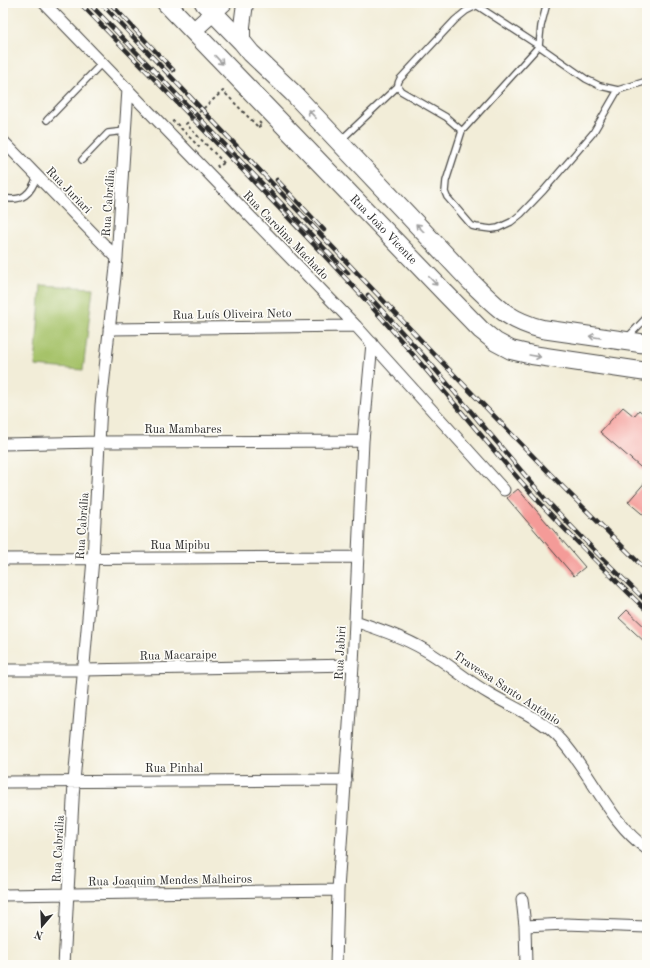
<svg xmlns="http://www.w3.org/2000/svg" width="650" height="968" font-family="'Old Standard TT',serif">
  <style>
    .green { fill: #a6c269; stroke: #68764a }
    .building { fill: #f49b98 }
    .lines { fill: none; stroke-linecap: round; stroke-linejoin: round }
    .service-casing { stroke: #494845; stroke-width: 8 }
    .minor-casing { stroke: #494845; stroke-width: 13 }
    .secondary-casing { stroke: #494845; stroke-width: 18 }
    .primary-casing { stroke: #494845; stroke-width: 20 }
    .path { stroke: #494845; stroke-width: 2; stroke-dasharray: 3 3; stroke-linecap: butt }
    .service { stroke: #fff; stroke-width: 5.5 }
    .minor { stroke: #fff; stroke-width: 11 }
    .secondary { stroke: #fff; stroke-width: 16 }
    .primary { stroke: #fff; stroke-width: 18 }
    .rail-casing { stroke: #2b2b2b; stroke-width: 4.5 }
    .rail { stroke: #fdfcf7; stroke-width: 3; stroke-dasharray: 9; stroke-linecap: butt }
    .path-bridge { stroke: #494845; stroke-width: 2; stroke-dasharray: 3 3; stroke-linecap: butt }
    .oneway { stroke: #a0a0a0 }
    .labels { text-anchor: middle; stroke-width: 3.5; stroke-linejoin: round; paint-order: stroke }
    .street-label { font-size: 12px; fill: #2b2b2b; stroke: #fdfcf7 }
  </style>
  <rect width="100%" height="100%" fill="#fdfcf7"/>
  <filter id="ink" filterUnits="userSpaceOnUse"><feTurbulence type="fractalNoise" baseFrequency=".025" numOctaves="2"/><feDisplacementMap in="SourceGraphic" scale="8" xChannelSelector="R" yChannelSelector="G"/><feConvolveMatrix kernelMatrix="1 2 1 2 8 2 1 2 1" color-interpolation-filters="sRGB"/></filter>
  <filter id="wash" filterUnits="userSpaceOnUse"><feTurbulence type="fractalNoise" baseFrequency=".012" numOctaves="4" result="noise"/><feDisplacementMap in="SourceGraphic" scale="16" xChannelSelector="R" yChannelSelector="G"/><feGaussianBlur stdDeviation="0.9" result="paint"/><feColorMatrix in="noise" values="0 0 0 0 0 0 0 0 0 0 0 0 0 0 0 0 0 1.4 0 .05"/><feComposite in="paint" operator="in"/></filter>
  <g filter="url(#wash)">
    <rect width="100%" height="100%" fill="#f2edd8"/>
    <path class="green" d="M41,285L93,288L83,370L35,366Z"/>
    <g id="blocks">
      <path class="building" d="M623,407L634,416L639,410L647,417V473L600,432Z
        M647,480V518L628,502Z
        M518,489L585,567L574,576L507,498Z
        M627,610L647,629V644L619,618Z"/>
    </g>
  </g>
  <g filter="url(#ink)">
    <use href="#blocks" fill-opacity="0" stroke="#494845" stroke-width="1"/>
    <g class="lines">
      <defs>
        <path id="service" d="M547,3L541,26L539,46L586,79L600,86L618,90
          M476,5L539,46L462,131L446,181L445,192L447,197L472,226L476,227L491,229L498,228L511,222L521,214L544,190L593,133L618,90L647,81
          M47,120L102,63
          M462,131L446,117L401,91C397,86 397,84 400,79L455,20L466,11L482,3
          M341,140L397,87
          M82,160L108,133L125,131
          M3,198C23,202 31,194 37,176
          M627,338L647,317"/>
        <path id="minor" d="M44,3L356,326L504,490
          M3,141L117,258
          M109,329L356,326
          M3,444L100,442L363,441
          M3,559L358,557
          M355,621C378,629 403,637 425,650C448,663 467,681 490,694C514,708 543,719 561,740C592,774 609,822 647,849
          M3,670H83L353,665
          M3,782L346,780
          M3,895L338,890
          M522,899L525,926L526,965
          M525,926L566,924L647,927
          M64,965L74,782L93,559L101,405L117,258L128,89
          M336,965L338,890L353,665L363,441L372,343"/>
        <path id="secondary" d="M193,31L224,3
          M242,42V26L245,3"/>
        <g id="primary">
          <path id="s1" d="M166,3L447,295L481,330L496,342L511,350L532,355L647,372"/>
          <path d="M204,3L242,42L251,53L293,93L471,282C496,306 507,320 542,329L647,344"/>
        </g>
      </defs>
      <use href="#service" class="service-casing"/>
      <use href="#minor" class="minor-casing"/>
      <use href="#secondary" class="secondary-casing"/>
      <use href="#primary" class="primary-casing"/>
      <path class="path" d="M172,122L174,121L201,149
        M258,127L262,125L259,122
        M217,165L218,167L224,163"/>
      <use href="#service" class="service"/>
      <use href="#minor" class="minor"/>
      <use href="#secondary" class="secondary"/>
      <use href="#primary" class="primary"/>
      <defs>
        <path id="rail" d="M80,3C174,100 270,196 361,295C423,363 479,436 541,504C575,541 611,576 647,611
          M89,3L348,273
          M101,3L435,355L561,485L647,571
          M110,3L173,70
          M277,180L324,230
          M368,295L429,362L546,500L598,554L647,602"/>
      </defs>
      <use href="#rail" class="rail-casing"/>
      <use href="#rail" class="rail"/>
      <path class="path-bridge" d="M224,163L186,124L223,91L258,127"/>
    </g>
    <defs><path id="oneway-shaft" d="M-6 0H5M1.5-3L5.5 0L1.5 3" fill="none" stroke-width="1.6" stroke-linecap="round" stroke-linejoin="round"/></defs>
    <g class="oneway">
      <use href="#oneway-shaft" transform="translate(219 60) rotate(47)"/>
      <use href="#oneway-shaft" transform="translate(312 114) rotate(-133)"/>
      <use href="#oneway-shaft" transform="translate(420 228) rotate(-134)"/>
      <use href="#oneway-shaft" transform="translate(433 281) rotate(46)"/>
      <use href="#oneway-shaft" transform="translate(595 337) rotate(-171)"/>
      <use href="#oneway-shaft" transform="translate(535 356) rotate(10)"/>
    </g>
  </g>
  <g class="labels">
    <g class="street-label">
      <text transform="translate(69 190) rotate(46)" y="4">Rua Juriari</text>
      <text transform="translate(108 203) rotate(-86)" y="4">Rua Cabrália</text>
      <text dy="4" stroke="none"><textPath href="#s1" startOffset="314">Rua João Vicente</textPath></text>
      <text transform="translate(286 235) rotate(46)" y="4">Rua Carolina Machado</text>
      <text transform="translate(232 314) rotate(-1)" y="4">Rua Luís Oliveira Neto</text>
      <text x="183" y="433">Rua Mambares</text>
      <text transform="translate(82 526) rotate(-86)" y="4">Rua Cabrália</text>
      <text x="180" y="549">Rua Mipibu</text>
      <text transform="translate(340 653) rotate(-87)" y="4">Rua Jabiri</text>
      <text transform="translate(178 655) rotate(-1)" y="4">Rua Macaraipe</text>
      <text transform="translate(507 688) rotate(33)" y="4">Travessa Santo Antônio</text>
      <text x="174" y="772">Rua Pinhal</text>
      <text transform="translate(58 849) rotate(-87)" y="4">Rua Cabrália</text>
      <text transform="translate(170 880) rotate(-1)" y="4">Rua Joaquim Mendes Malheiros</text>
    </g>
  </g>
  <rect width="650" height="968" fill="none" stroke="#fdfcf7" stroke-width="16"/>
  <g transform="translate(42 926) rotate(199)" stroke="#fdfcf7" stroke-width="3" paint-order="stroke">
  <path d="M0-3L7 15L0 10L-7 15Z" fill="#2b2b2b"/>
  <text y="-6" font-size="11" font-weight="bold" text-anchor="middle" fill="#2b2b2b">N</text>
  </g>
</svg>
